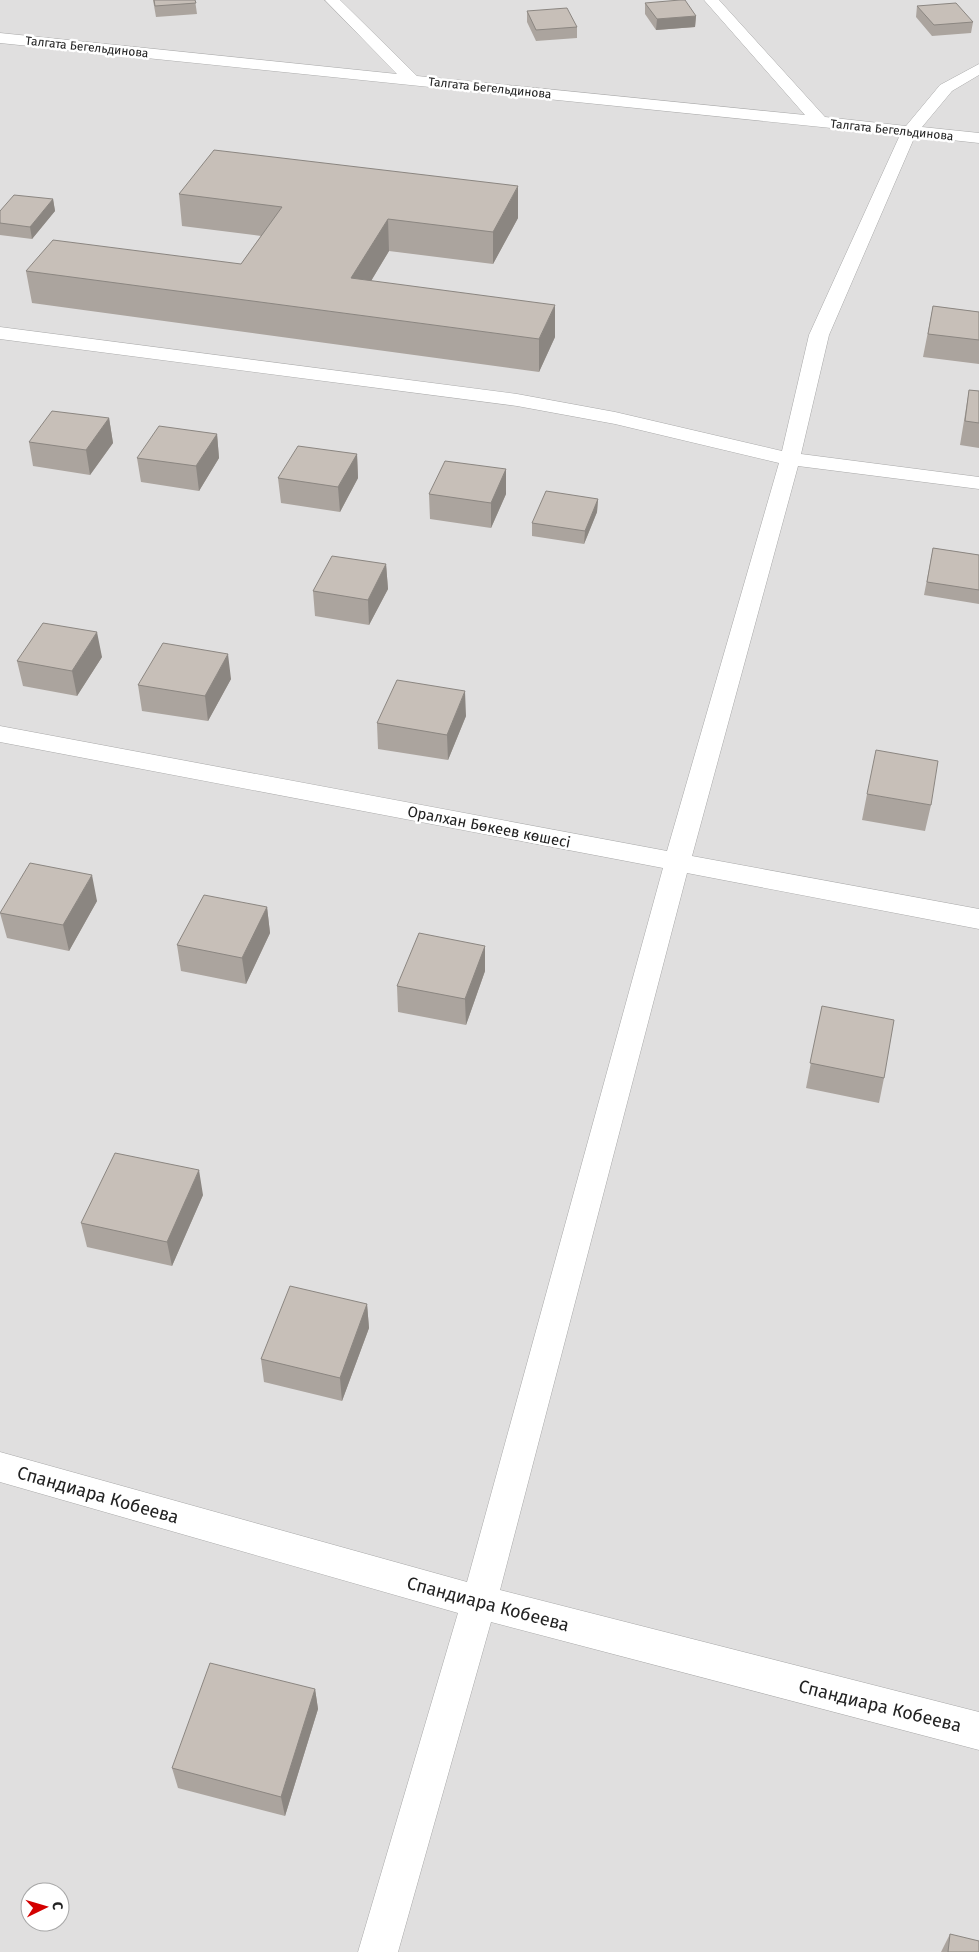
<svg xmlns="http://www.w3.org/2000/svg" width="979" height="1952" font-family="'Fira Sans',sans-serif">
  <style>
    .residential { fill: #e0dfdf; fill-rule: evenodd }
    .lines { fill: none; stroke-linecap: round; stroke-linejoin: round }
    .minor-casing { stroke: #a9a9a9; stroke-width: 1 }
    .minor { fill: #fff; fill-rule: evenodd }
    .wall { fill: #aba49e }
    .shaded-wall { fill: #8b8681 }
    .building { fill: #c7bfb8; stroke: #8b8681 }
    .labels { text-anchor: middle; stroke-width: 5; stroke-linejoin: round; paint-order: stroke }
    .far-street-label { font-size: 12px; fill: #222; stroke: #fff }
    .street-label { font-size: 15px; fill: #222; stroke: #fff }
    .near-street-label { font-size: 18px; fill: #222; stroke: #fff }
  </style>
  <rect width="100%" height="100%" fill="#f2efe9"/>
  <path class="residential" d="M0,0H979V1952H0ZM30,1892H60V1922H30Z"/>
  <g class="lines">
    <defs>
      <path id="minor" d="M325,0H340L417,76L805,115L704,0H719L825,117L906,126L940,85L979,64V75L952,91L922,127L979,133V143L915,136L829,335L801,454L979,477V489L798,466L692,856L979,909V929L687,873L500,1590L979,1712V1750L491,1622L398,1952H358L458,1613L0,1482V1452L467,1582L663,868L0,742V726L667,851L779,463L615,424L517,406L0,339V327L517,394L615,412L782,451L809,335L900,135L0,43V33L397,74Z"/>
    </defs>
    <use href="#minor" class="minor-casing"/>
    <use href="#minor" class="minor"/>
  </g>
  <path class="wall" d="M153,0H195L197,14L156,17Z
    M645,3L696,16L695,27L656,30L645,14Z
    M917,6L973,22L971,33L932,36L916,17Z
    M527,11L577,27V38L536,41L527,22Z
    M179,194L518,218L493,264L389,251L371,281L555,337L539,372L32,303L26,271L241,264L261,236L182,226Z
    M53,199L55,211L32,239L0,235V211Z
    M933,306L979,312V364L923,357Z
    M969,390L979,391V448L960,445Z
    M109,418L113,443L90,475L33,466L29,442Z
    M217,434L219,458L199,491L141,482L137,458Z
    M357,454L358,478L340,512L281,503L278,478Z
    M506,469V494L491,528L430,519L429,494Z
    M598,499L597,512L584,544L532,536V523Z
    M933,548L979,555V604L924,595Z
    M386,564L388,589L369,625L315,616L313,591Z
    M102,657L77,696L23,686L17,661Z
    M231,679L208,721L142,711L138,685Z
    M466,716L448,760L378,749L377,723Z
    M867,794L931,805L925,831L862,820Z
    M97,901L69,951L7,938L0,913Z
    M267,907L270,933L246,984L181,971L177,945Z
    M485,946V971L466,1025L398,1012L397,986Z
    M822,1006L884,1078L879,1103L806,1088Z
    M203,1195L172,1266L87,1247L81,1223Z
    M367,1304L369,1328L342,1401L264,1382L261,1359Z
    M315,1689L318,1709L285,1816L178,1788L172,1768Z
    M950,1934L979,1952H941Z"/>
  <path class="shaded-wall" d="M696,16L695,27L656,30L657,19Z
    M518,186V218L493,264V232Z
    M53,199L55,211L32,239L30,227Z
    M388,219L389,251L353,311L351,278Z
    M555,305V337L539,372V339Z
    M109,418L113,443L90,475L86,450Z
    M217,434L219,458L199,491L196,466Z
    M357,454L358,478L340,512L338,487Z
    M506,469V494L491,528V503Z
    M598,499L597,512L584,544L585,531Z
    M386,564L388,589L369,625L368,600Z
    M97,632L102,657L77,696L72,671Z
    M228,654L231,679L208,721L205,696Z
    M465,691L466,716L448,760L447,735Z
    M92,875L97,901L69,951L63,925Z
    M267,907L270,933L246,984L242,958Z
    M485,946V971L466,1025L465,999Z
    M199,1170L203,1195L172,1266L167,1242Z
    M367,1304L369,1328L342,1401L340,1378Z
    M315,1689L318,1709L285,1816L281,1797Z"/>
  <path class="building" d="M154,0H195L196,3L155,6Z
    M680,0H685L696,16L657,19L645,3Z
    M956,3L973,22L934,25L917,6Z
    M567,8L577,27L536,30L527,11Z
    M214,150L518,186L493,232L388,219L351,278L555,305L539,339L26,271L53,240L241,264L282,207L179,194Z
    M14,195L53,199L30,227L0,223V211Z
    M933,306L979,312V340L928,334Z
    M969,390L979,391V423L965,421Z
    M52,411L109,418L86,450L29,442Z
    M159,426L217,434L196,466L137,458Z
    M298,446L357,454L338,487L278,478Z
    M445,461L506,469L491,503L429,494Z
    M546,491L598,499L585,531L532,523Z
    M933,548L979,555V590L927,582Z
    M332,556L386,564L368,600L313,591Z
    M43,623L97,632L72,671L17,661Z
    M163,643L228,654L205,696L138,685Z
    M397,680L465,691L447,735L377,723Z
    M876,750L938,761L931,805L867,794Z
    M30,863L92,875L63,925L0,913Z
    M204,895L267,907L242,958L177,945Z
    M419,933L485,946L465,999L397,986Z
    M822,1006L894,1020L884,1078L810,1063Z
    M115,1153L199,1170L167,1242L81,1223Z
    M290,1286L367,1304L340,1378L261,1359Z
    M210,1663L315,1689L281,1797L172,1768Z
    M950,1934L979,1941V1952H948Z"/>
  <g class="labels">
    <g class="far-street-label">
      <text transform="translate(87 47) rotate(6)" y="4">Талгата Бегельдинова</text>
      <text transform="translate(490 88) rotate(6)" y="4">Талгата Бегельдинова</text>
      <text transform="translate(892 130) rotate(6)" y="4">Талгата Бегельдинова</text>
    </g>
    <g class="street-label">
      <text transform="translate(489 827) rotate(11)" y="5">Оралхан Бөкеев көшесі</text>
    </g>
    <g class="near-street-label">
      <text transform="translate(98 1495) rotate(16)" y="6">Спандиара Кобеева</text>
      <text transform="translate(488 1604) rotate(15)" y="6">Спандиара Кобеева</text>
      <text transform="translate(880 1706) rotate(14)" y="6">Спандиара Кобеева</text>
    </g>
  </g>
  <g transform="translate(45 1907) rotate(85)"><circle r="24" fill="#ffffff" stroke="#a7a7a7"/>
  <path d="M0-4L9 19L0 12L-9 19Z" fill="#d40000"/>
  <text y="-8" font-size="14" font-weight="bold" text-anchor="middle" fill="#222222">С</text>
  </g>
</svg>
